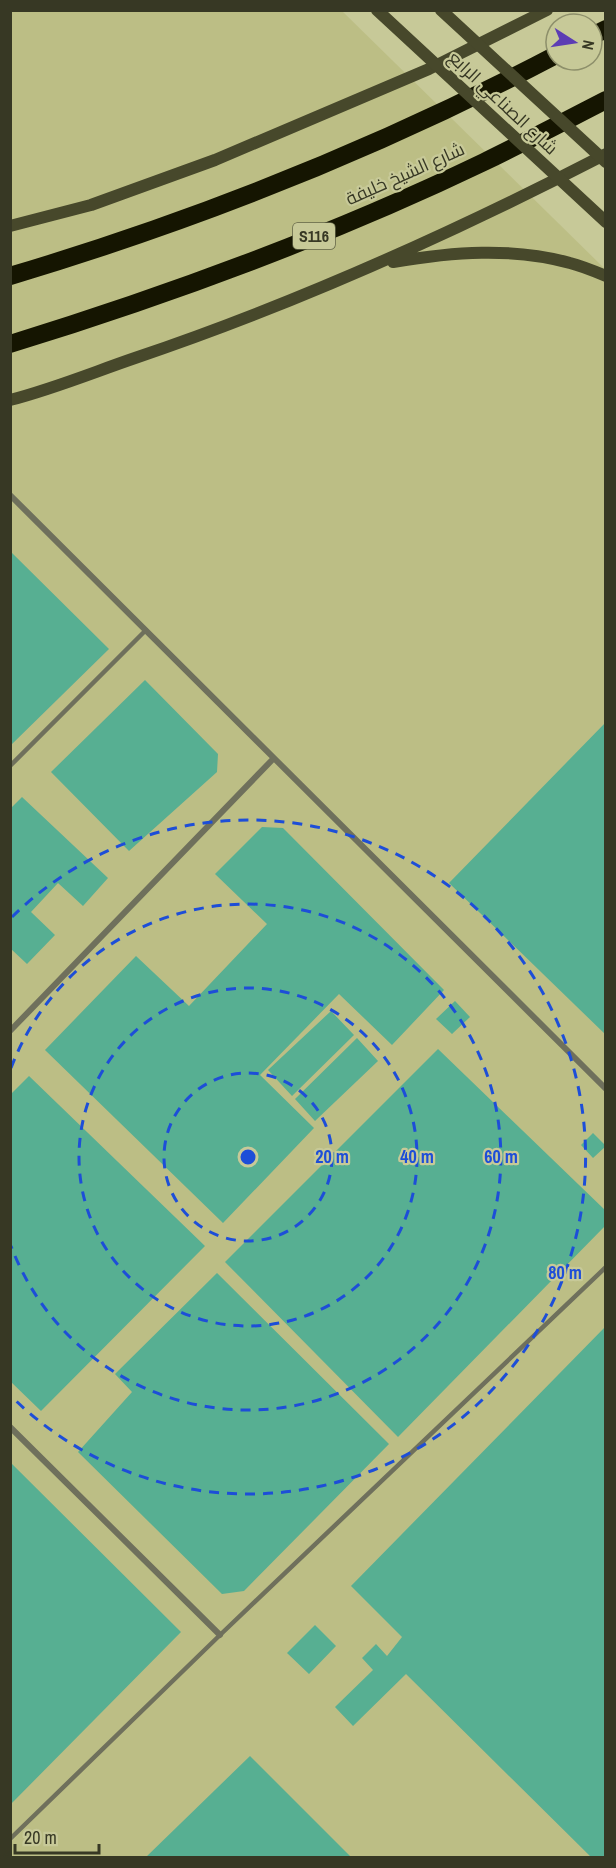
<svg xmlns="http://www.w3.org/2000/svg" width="616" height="1868" font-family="'Archivo Narrow',Cairo,sans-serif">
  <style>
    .built { fill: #bcbe85 }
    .building { fill: #57af92 }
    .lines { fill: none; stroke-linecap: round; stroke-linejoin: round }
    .lane { stroke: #6f705c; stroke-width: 4.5 }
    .street { stroke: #6f705c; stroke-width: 6 }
    .secondary { stroke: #47482b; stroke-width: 12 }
    .highway { stroke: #151501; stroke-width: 18 }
    .secondary-bridge { stroke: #47482b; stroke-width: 12 }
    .ring { fill: none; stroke: #1d4ed8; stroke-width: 3; stroke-dasharray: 10 8 }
    .labels { text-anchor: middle; stroke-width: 4.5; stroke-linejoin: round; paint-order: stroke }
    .shield { fill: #c7c998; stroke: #626447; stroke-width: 1.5 }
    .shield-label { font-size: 16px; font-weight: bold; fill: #373824 }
    .street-label { font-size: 18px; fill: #373824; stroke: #c7c998 }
    .centre { fill: #1d4ed8; stroke: #c7c998; stroke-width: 3 }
    .ring-label { font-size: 18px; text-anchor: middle; font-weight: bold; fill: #1d4ed8; stroke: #c7c998; stroke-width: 4.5; stroke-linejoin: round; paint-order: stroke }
  </style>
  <rect width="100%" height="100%" fill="#c7c998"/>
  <path class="built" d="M11,11H342L605,269V1857L11,1858Z"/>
  <path class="building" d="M10,551L109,649L10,746Z
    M145,680L218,754L217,772L129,851L51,772Z
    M606,722V1035L449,883Z
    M22,797L108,878L83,906L58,883L31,912L55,935L27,964L10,948V809Z
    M262,827L283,828L444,990L392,1045L339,994L260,1075L314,1128L223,1223L45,1050L136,956L189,1006L267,924L215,874Z
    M455,1001L470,1017L452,1034L436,1019Z
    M331,1011L354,1035L292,1096L268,1070Z
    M357,1038L378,1061L315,1121L295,1099Z
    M438,1049L606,1211V1225L398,1437L225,1262Z
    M29,1076L205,1246L41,1411L10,1381V1095Z
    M593,1133L606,1146L593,1158L581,1145Z
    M217,1273L389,1444L244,1591L222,1594L78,1452L132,1392L115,1374Z
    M606,1326V1858H592L406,1674L353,1726L335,1707L373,1670L362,1658L376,1644L387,1656L402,1637L351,1586Z
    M10,1462L181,1632L10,1805Z
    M315,1625L336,1646L309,1674L287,1653Z
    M250,1756L352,1858H145Z"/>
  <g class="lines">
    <path class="lane" d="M10,766L146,630
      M10,1839L220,1635L606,1267"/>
    <path class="street" d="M10,495L606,1089
      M10,1031L273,759
      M10,1427L220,1635"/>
    <path class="secondary" d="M10,226L91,205L215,160L429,69L547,10
      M393,262C452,252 512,247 570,263C582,266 594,271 606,276
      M10,400C53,389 94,372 135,358C298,303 453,233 606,154"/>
    <path class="highway" d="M592,36L606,29
      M10,276C198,220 383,146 556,55
      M10,344C172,294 332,235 484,162C525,142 565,121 606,100"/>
    <path class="secondary-bridge" d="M377,10L606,222
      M441,10L606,162"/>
  </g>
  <g class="ring">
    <circle cx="248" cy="1157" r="84"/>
    <circle cx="248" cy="1157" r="169"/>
    <path d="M11 1068A253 253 0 1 1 11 1246"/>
    <path d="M12 917A337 337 0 1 1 12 1397"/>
  </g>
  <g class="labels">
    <rect class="shield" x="293" y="223" width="42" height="26" rx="4.5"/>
    <g class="shield-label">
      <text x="314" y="242">S116</text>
    </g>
    <g class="street-label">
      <text transform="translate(503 103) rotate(43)" y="6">شارع الصناعي الرابع</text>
      <text transform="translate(405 174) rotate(-24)" y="6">شارع الشيخ خليفة</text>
    </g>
  </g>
  <circle cx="248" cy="1157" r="9" class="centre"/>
  <g class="ring-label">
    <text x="332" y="1163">20 m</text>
    <text x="417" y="1163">40 m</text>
    <text x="501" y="1163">60 m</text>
    <text x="565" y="1279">80 m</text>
  </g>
  <rect width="616" height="1868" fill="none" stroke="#373824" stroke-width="24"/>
  <g transform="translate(574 42) rotate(102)"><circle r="28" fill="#c7c998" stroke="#8d8f6a" stroke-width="1.5"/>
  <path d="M0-4.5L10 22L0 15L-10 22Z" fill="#5c3cb4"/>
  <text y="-9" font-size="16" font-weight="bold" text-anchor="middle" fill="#373824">N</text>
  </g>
  <path d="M15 1844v9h84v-9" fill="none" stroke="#373824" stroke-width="3"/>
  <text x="24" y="1844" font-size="18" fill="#373824" stroke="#c7c998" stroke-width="4.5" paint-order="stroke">20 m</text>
</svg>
